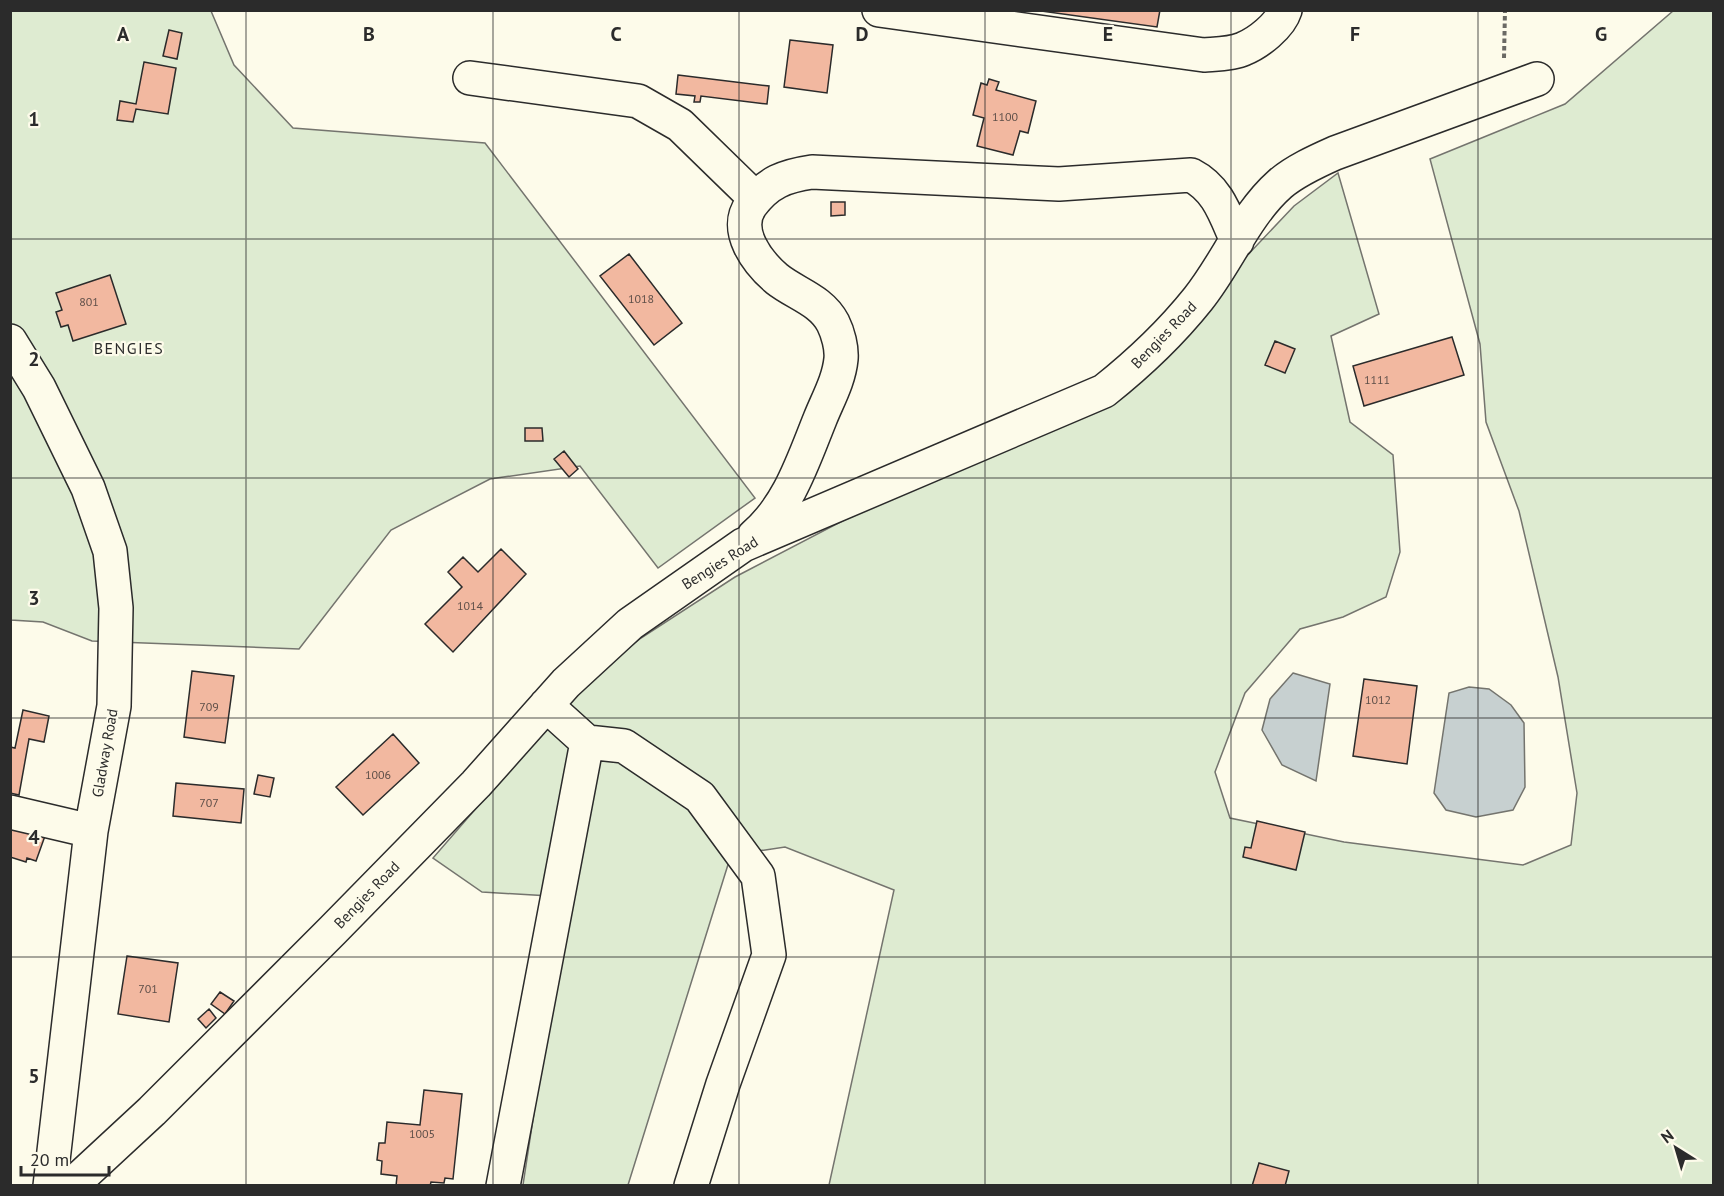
<svg xmlns="http://www.w3.org/2000/svg" width="1724" height="1196" font-family="'PT Sans',sans-serif">
  <style>
    .green { fill: #deebd1; stroke: #74746e; stroke-width: 1.5 }
    .water { fill: #c7d0d0; stroke: #74746e; stroke-width: 1.5 }
    .building { fill: #f2b8a0; stroke: #2b2b2b; stroke-width: 1.5 }
    .lines { fill: none; stroke-linecap: round; stroke-linejoin: round }
    .minor-casing { stroke: #2b2b2b; stroke-width: 36 }
    .path { stroke: #6a6964; stroke-width: 4; stroke-dasharray: 4.5 3; stroke-linecap: butt }
    .minor { stroke: #fdfbea; stroke-width: 33 }
    .grid { fill: none; stroke: #2b2b2b; stroke-width: 1.5; stroke-opacity: 0.55 }
    .labels { text-anchor: middle; stroke-width: 4.5; stroke-linejoin: round; paint-order: stroke }
    .number-label { font-size: 12px; fill: #5d4e48 }
    .street-label { font-size: 15px; fill: #2b2b2b; stroke: #fdfbea }
    .neighbourhood-label { font-size: 16px; letter-spacing: 1.5px; fill: #2b2b2b; stroke: #fdfbea }
    .grid-label { font-size: 20px; text-anchor: middle; font-weight: bold; fill: #2b2b2b; stroke: #fdfbea; stroke-width: 4.5; stroke-linejoin: round; paint-order: stroke }
  </style>
  <rect width="100%" height="100%" fill="#fdfbea"/>
  <path class="green" d="M10,11H211L234,65L293,128L485,143L755,498L658,568L580,466L490,479L391,530L299,649L92,641L43,622L11,620Z
    M1673,11H1713V1185H829L894,890L785,847L731,855L628,1185H523L547,1027L550,896L482,892L433,858L583,685L641,638L735,577L921,480L1117,393L1294,206L1338,173L1379,314L1331,336L1350,422L1393,455L1400,552L1386,597L1343,617L1300,629L1245,693L1215,772L1230,818L1344,842L1523,865L1571,845L1577,793L1558,677L1519,511L1486,422L1480,344L1430,159L1565,104Z"/>
  <path class="water" d="M1293,673L1330,684L1316,781L1282,765L1262,730L1270,699Z
    M1469,687L1489,689L1511,705L1524,723L1525,787L1513,810L1476,817L1446,810L1434,793L1449,693Z"/>
  <path class="building" d="M1034,10H1160L1157,27Z
    M169,30L182,33L177,59L163,56Z
    M790,40L833,45L827,93L784,87Z
    M144,62L176,68L168,114L136,109L133,122L117,120L120,101L136,104Z
    M678,75L769,86L767,104L701,96L700,102H694L695,96L676,94Z
    M989,79L999,82L996,90L1036,101L1028,133L1020,131L1013,155L977,146L984,118L973,115L981,83L987,85Z
    M831,202H845V215L831,216Z
    M629,254L682,323L654,345L600,276Z
    M110,275L126,324L73,341L68,325L61,327L56,312L62,310L56,293Z
    M1452,337L1464,375L1364,406L1353,366Z
    M1275,341L1295,349L1285,373L1265,365Z
    M525,428H542L543,441H525Z
    M564,451L578,469L569,477L554,459Z
    M501,549L526,574L453,652L425,624L462,587L448,572L463,557L478,572Z
    M192,671L234,676L225,743L184,737Z
    M1364,679L1417,686L1407,764L1353,756Z
    M23,710L49,716L44,742L29,739L19,795L10,793V747L15,748Z
    M393,734L419,763L363,815L336,787Z
    M258,775L274,778L270,797L254,794Z
    M176,783L244,789L241,823L173,816Z
    M10,821L45,836L36,861L27,858L26,862L10,857Z
    M1257,821L1305,832L1296,870L1243,857L1245,847L1251,848Z
    M127,956L178,963L169,1022L118,1014Z
    M220,992L234,1001L225,1014L211,1004Z
    M209,1009L216,1018L206,1028L198,1019Z
    M424,1090L462,1094L453,1179L445,1178L444,1183L431,1182L430,1186H396L397,1176L381,1174L382,1161L377,1160L379,1143H385L387,1122L420,1125Z
    M1259,1163L1289,1171L1285,1186H1252Z"/>
  <g class="lines">
    <defs>
      <path id="minor" d="M879,10L1204,55C1216,54 1232,54 1243,49C1258,43 1280,26 1285,10
        M470,78L638,101L680,125L756,199
        M10,341L39,388L88,488L110,551L116,608L114,706L91,831L50,1186
        M754,536C789,506 803,461 820,419C828,399 839,380 841,359C842,348 838,333 833,323C821,300 796,294 777,279C757,262 733,230 751,205C768,182 785,176 812,172L1059,184L1191,175C1218,189 1225,214 1237,241
        M587,742L624,746L700,797L758,876L769,955L723,1084L691,1186
        M10,812L91,831
        M71,1186L152,1111L333,930L476,784L566,683L630,624L743,545L1104,391C1138,364 1170,334 1198,299C1227,263 1245,215 1280,184C1295,171 1317,161 1335,153L1537,79
        M503,1186L587,742L546,705"/>
    </defs>
    <use href="#minor" class="minor-casing"/>
    <path class="path" d="M1504,58L1505,10"/>
    <use href="#minor" class="minor"/>
  </g>
  <path class="grid" d="M246,10V1186M493,10V1186M739,10V1186M985,10V1186M1231,10V1186M1478,10V1186M10,239H1714M10,478H1714M10,718H1714M10,957H1714"/>
  <g class="labels">
    <g class="number-label">
      <text x="1005" y="121">1100</text>
      <text x="641" y="303">1018</text>
      <text x="89" y="306">801</text>
      <text x="1377" y="384">1111</text>
      <text x="470" y="610">1014</text>
      <text x="1378" y="704">1012</text>
      <text x="209" y="711">709</text>
      <text x="378" y="779">1006</text>
      <text x="209" y="807">707</text>
      <text x="148" y="993">701</text>
      <text x="422" y="1138">1005</text>
    </g>
    <g class="street-label">
      <text transform="translate(1164 335) rotate(-46)" y="5">Bengies Road</text>
      <text transform="translate(720 563) rotate(-32)" y="5">Bengies Road</text>
      <text transform="translate(105 753) rotate(-80)" y="5">Gladway Road</text>
      <text transform="translate(367 895) rotate(-46)" y="5">Bengies Road</text>
    </g>
    <g class="neighbourhood-label">
      <text x="129" y="354">BENGIES</text>
    </g>
  </g>
  <g class="grid-label">
    <text x="123" y="41">A</text>
    <text x="369" y="41">B</text>
    <text x="616" y="41">C</text>
    <text x="862" y="41">D</text>
    <text x="1108" y="41">E</text>
    <text x="1355" y="41">F</text>
    <text x="1601" y="41">G</text>
    <text x="34" y="126">1</text>
    <text x="34" y="366">2</text>
    <text x="34" y="605">3</text>
    <text x="34" y="844">4</text>
    <text x="34" y="1083">5</text>
  </g>
  <rect width="1724" height="1196" fill="none" stroke="#2b2b2b" stroke-width="24"/>
  <g transform="translate(1676 1148) rotate(323)" stroke="#fdfbea" stroke-width="4.5" paint-order="stroke">
  <path d="M0-4.5L10 22L0 15L-10 22Z" fill="#2b2b2b"/>
  <text y="-9" font-size="16" font-weight="bold" text-anchor="middle" fill="#2b2b2b">N</text>
  </g>
  <path d="M21 1166v9h88v-9" fill="none" stroke="#2b2b2b" stroke-width="3"/>
  <text x="30" y="1166" font-size="18" fill="#2b2b2b" stroke="#fdfbea" stroke-width="4.5" paint-order="stroke">20 m</text>
</svg>
